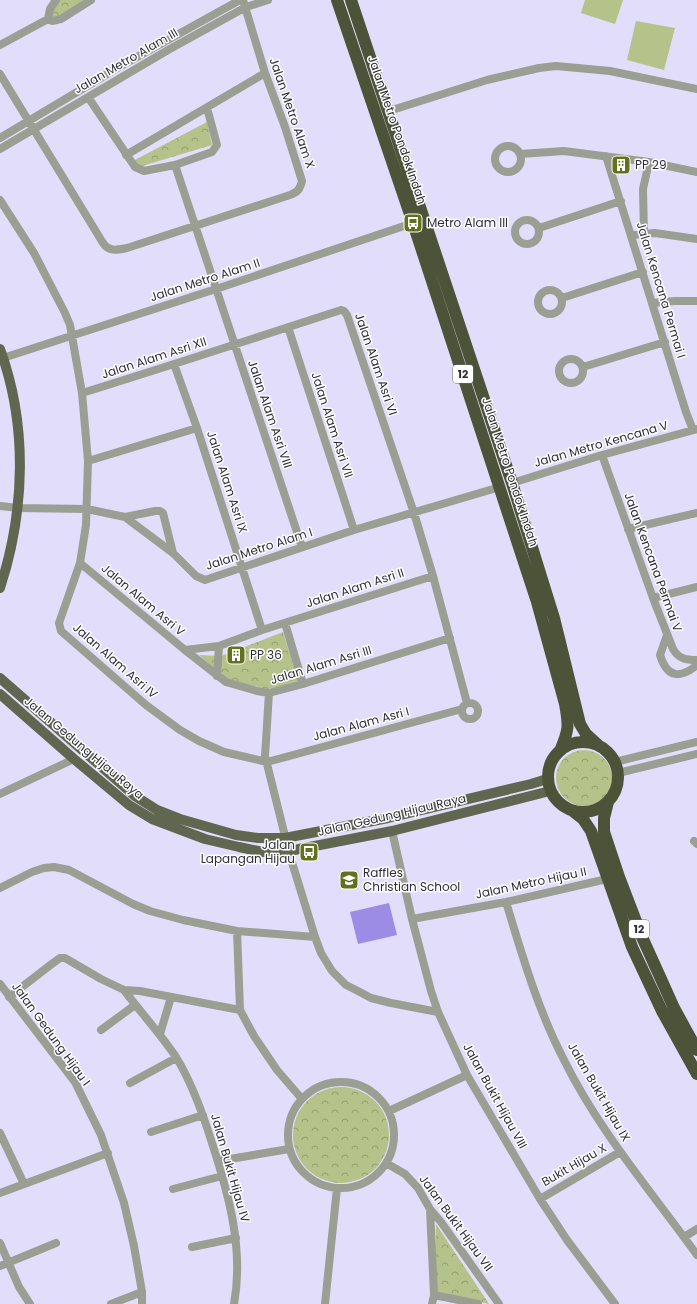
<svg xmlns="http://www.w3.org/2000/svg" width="697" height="1304" font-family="Poppins,sans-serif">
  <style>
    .park { fill: url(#park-crowns) }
    .pitch { fill: #b5c289 }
    .water { fill: #9d8ce5 }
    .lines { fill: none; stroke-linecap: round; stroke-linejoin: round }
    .minor { stroke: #9b9e92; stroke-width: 8 }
    .major { stroke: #616650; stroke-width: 10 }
    .highway { stroke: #4d5339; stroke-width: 12 }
    .labels { text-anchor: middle; stroke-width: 3; stroke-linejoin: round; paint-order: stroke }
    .shield { fill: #fff; stroke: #6d6c74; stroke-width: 1 }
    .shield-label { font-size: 11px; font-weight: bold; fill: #2f2d38 }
    .street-label { font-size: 12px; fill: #2f2d38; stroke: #fff }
    .poi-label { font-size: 12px; fill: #2f2d38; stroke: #fff; text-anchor: start }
  </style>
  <defs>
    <pattern id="park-crowns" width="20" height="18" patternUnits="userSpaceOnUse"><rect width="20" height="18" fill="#b5c289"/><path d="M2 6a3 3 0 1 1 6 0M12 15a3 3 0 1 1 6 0" fill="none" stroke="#949e71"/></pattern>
  </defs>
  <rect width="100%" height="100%" fill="#e1ddfb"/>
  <path class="park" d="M60,0H87L61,17L54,18L50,15L56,3Z
    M207,122L212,145L139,167L133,161Z
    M283,632L299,683L268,689L245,684L225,678L199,655L221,656Z
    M556 778a28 28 0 1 1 56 0a28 28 0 1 1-56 0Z
    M293 1135a48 48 0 1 1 96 0a48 48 0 1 1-96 0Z
    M436,1224L489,1304L435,1291Z"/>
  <path class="pitch" d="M585,0H623L615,24L581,13Z
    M636,21L675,28L664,70L627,60Z"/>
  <path class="water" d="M389,903L397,935L358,944L350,912Z"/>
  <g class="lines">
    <path class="minor" d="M48,19L50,9L56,0
      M0,45L48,19L52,21L61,19L91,0
      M0,74L103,243C109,252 117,250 127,248L290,195C298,192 300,189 302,181L285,127L265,73L243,0
      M88,97L135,167L144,171L175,165L212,152L217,145L207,108
      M389,111L487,80L539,68L556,66L610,71L697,89
      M0,138L119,67L240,0
      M495 159a13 13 0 1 1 26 0a13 13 0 1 1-26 0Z
      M0,149L168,50L246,7L268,0
      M520,154L564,151L649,162L697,172
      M126,155L265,73
      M606,156L686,412L693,430
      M175,165L302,547
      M0,200L34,253L65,313L70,325L82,393L88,461L86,525L80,563L59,623L61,631L146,705L180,730L199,741L224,752L267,762L462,709
      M515 232a12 12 0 1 1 24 0a12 12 0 1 1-24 0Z
      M539,228L621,201
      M644,234L643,189L649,162
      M632,235L655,233L697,239
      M538 302a12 12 0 1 1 24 0a12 12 0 1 1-24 0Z
      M562,298L643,272
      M653,303L675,301H697
      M288,327L354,530
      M3,358L216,289L413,223
      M559 371a12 12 0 1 1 24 0a12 12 0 1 1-24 0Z
      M174,364L197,428L262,630
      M583,367L665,342
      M82,393C169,366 255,338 341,310L344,311L347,315L414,513L433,576L467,703
      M602,455L653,598L673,649C679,659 686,660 697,660
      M88,461L197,428
      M512,483L602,455L697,429
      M0,506L18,508L87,509L125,517L173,553L196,576L205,580L354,530L500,487
      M125,517L155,511H160L163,513L173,553
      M628,529L697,513
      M80,563L185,650L219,646L262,630L433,576
      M653,598L697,587
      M285,623L303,684
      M667,635L660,655C667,678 680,679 697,665
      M185,650L226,682L257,691L269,693L303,684L450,638
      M217,676L219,646
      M269,693L265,756L290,856L315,937L321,953L332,971L346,985L356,990L371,998L391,1003L438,1012
      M462 711a8 8 0 1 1 16 0a8 8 0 1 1-16 0Z
      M615,762L697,742
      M618,773L697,754
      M0,794L74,759
      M392,831L412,919L431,991L438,1012L467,1075L540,1199L567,1240L615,1304
      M694,841L697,844
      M0,888L32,872L44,868L54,867L69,870L133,904L150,911L183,920L237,931L315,937
      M506,902C522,955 538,1010 564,1060C599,1131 651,1191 697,1255
      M412,919L506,902L607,879
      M237,931L240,1010L254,1036L277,1070L302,1099
      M0,984L75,1082L101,1135L124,1203L134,1246L142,1292V1304
      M124,990C141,1013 160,1033 176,1057C192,1083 203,1114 212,1143C229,1195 244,1250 234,1304
      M9,997L53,963L60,958H65L101,979L124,990L140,991L240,1010
      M101,1030L135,1005
      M160,1034L171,997
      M288 1135a53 53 0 1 1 106 0a53 53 0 1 1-106 0Z
      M130,1083L176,1058
      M389,1111L467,1075
      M151,1132L203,1115
      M0,1133L24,1184
      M218,1161L289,1149
      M386,1163L405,1174L418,1188L430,1209L441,1222L499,1304
      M173,1189L222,1176
      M0,1193L108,1153
      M540,1199L620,1152
      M430,1209L434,1295L432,1304
      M684,1237L697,1229
      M0,1243L19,1287L30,1304
      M192,1247L236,1238
      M0,1266L56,1243
      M434,1295L478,1304
      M111,1304L142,1292
      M325,1304L337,1188"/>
    <path class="major" d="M0,349C28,426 25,511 0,588
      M0,678L135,796L157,810L180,819L236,835L258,838H285L388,818L531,784L547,779
      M0,694L74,759L129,805L152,819L205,839L239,847L263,852L289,851L392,831L550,791"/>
    <path class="highway" d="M337,0L413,223L537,602L565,704C569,726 569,730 560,751
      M351,0L512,483L554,618L580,724L586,734L598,745
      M548 777a35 35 0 1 1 70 0a35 35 0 1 1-70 0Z
      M608,802L604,818V832L619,877L642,937L661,979L674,1008L697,1050
      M573,811L583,819L591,831L632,947L662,1011L697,1074"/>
  </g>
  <defs>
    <symbol id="building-square" viewBox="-11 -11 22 22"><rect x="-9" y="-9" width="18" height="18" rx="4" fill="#63711c" stroke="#fff"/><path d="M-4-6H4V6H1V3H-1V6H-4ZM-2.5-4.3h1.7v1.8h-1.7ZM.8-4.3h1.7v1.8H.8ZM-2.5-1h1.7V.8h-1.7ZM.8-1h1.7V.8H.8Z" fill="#fff"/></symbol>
    <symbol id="bus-square" viewBox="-11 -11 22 22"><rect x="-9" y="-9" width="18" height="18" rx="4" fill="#63711c" stroke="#fff"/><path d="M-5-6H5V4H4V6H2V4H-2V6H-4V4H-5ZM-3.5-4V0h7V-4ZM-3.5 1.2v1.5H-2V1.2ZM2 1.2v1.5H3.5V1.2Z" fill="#fff"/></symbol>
    <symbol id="school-square" viewBox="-11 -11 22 22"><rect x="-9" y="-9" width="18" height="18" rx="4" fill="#63711c" stroke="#fff"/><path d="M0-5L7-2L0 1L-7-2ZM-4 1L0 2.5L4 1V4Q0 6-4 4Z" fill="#fff"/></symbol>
  </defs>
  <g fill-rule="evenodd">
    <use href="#building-square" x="610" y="154" width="22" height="22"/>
    <use href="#bus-square" x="402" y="212" width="22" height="22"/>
    <use href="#building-square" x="225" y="644" width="22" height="22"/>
    <use href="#bus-square" x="298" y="841" width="22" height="22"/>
    <use href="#school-square" x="338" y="869" width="22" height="22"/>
  </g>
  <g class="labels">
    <g class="shield">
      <rect x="453" y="365" width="20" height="18" rx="3"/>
      <rect x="629" y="920" width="20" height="18" rx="3"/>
    </g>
    <g class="shield-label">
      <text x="463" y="378">12</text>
      <text x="639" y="933">12</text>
    </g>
    <g class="street-label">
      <text transform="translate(126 61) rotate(-30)" y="4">Jalan Metro Alam III</text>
      <text transform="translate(292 113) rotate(71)" y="4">Jalan Metro Alam X</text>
      <text transform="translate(397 130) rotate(71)" y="4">Jalan Metro Pondok Indah</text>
      <text transform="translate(205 280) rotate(-18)" y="4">Jalan Metro Alam II</text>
      <text transform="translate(661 290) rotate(73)" y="4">Jalan Kencana Permai I</text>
      <text transform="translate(154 358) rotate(-18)" y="4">Jalan Alam Asri XII</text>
      <text transform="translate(376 364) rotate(71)" y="4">Jalan Alam Asri VI</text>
      <text transform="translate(270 414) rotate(71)" y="4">Jalan Alam Asri VIII</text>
      <text transform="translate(332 425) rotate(72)" y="4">Jalan Alam Asri VII</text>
      <text transform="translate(601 444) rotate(-16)" y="4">Jalan Metro Kencana V</text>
      <text transform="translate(510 472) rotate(72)" y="4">Jalan Metro Pondok Indah</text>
      <text transform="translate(227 482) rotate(72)" y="4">Jalan Alam Asri IX</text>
      <text transform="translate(259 549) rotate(-18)" y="4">Jalan Metro Alam I</text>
      <text transform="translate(653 562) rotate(70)" y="4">Jalan Kencana Permai V</text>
      <text transform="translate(355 588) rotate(-18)" y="4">Jalan Alam Asri II</text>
      <text transform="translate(143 600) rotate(40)" y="4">Jalan Alam Asri V</text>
      <text transform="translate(115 661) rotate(41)" y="4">Jalan Alam Asri IV</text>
      <text transform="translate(321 665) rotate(-17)" y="4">Jalan Alam Asri III</text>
      <text transform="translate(361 724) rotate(-15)" y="4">Jalan Alam Asri I</text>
      <text transform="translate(84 748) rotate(40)" y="4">Jalan Gedung Hijau Raya</text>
      <text transform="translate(392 815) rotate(-13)" y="4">Jalan Gedung Hijau Raya</text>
      <text transform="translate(531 883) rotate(-12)" y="4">Jalan Metro Hijau II</text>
      <text transform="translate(51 1034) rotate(54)" y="4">Jalan Gedung Hijau I</text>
      <text transform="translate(599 1092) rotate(60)" y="4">Jalan Bukit Hijau IX</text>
      <text transform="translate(495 1096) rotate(61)" y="4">Jalan Bukit Hijau VIII</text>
      <text transform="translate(574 1165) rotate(-30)" y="4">Bukit Hijau X</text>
      <text transform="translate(230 1168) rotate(74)" y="4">Jalan Bukit Hijau IV</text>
      <text transform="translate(456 1223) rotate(54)" y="4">Jalan Bukit Hijau VII</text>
    </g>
    <g class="poi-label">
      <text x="635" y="169">PP 29</text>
      <text x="427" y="227">Metro Alam III</text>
      <text x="250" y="659">PP 36</text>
      <text x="295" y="849" text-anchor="end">Jalan<tspan x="295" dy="14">Lapangan Hijau</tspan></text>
      <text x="363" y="877">Raffles<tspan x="363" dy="14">Christian School</tspan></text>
    </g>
  </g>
</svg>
